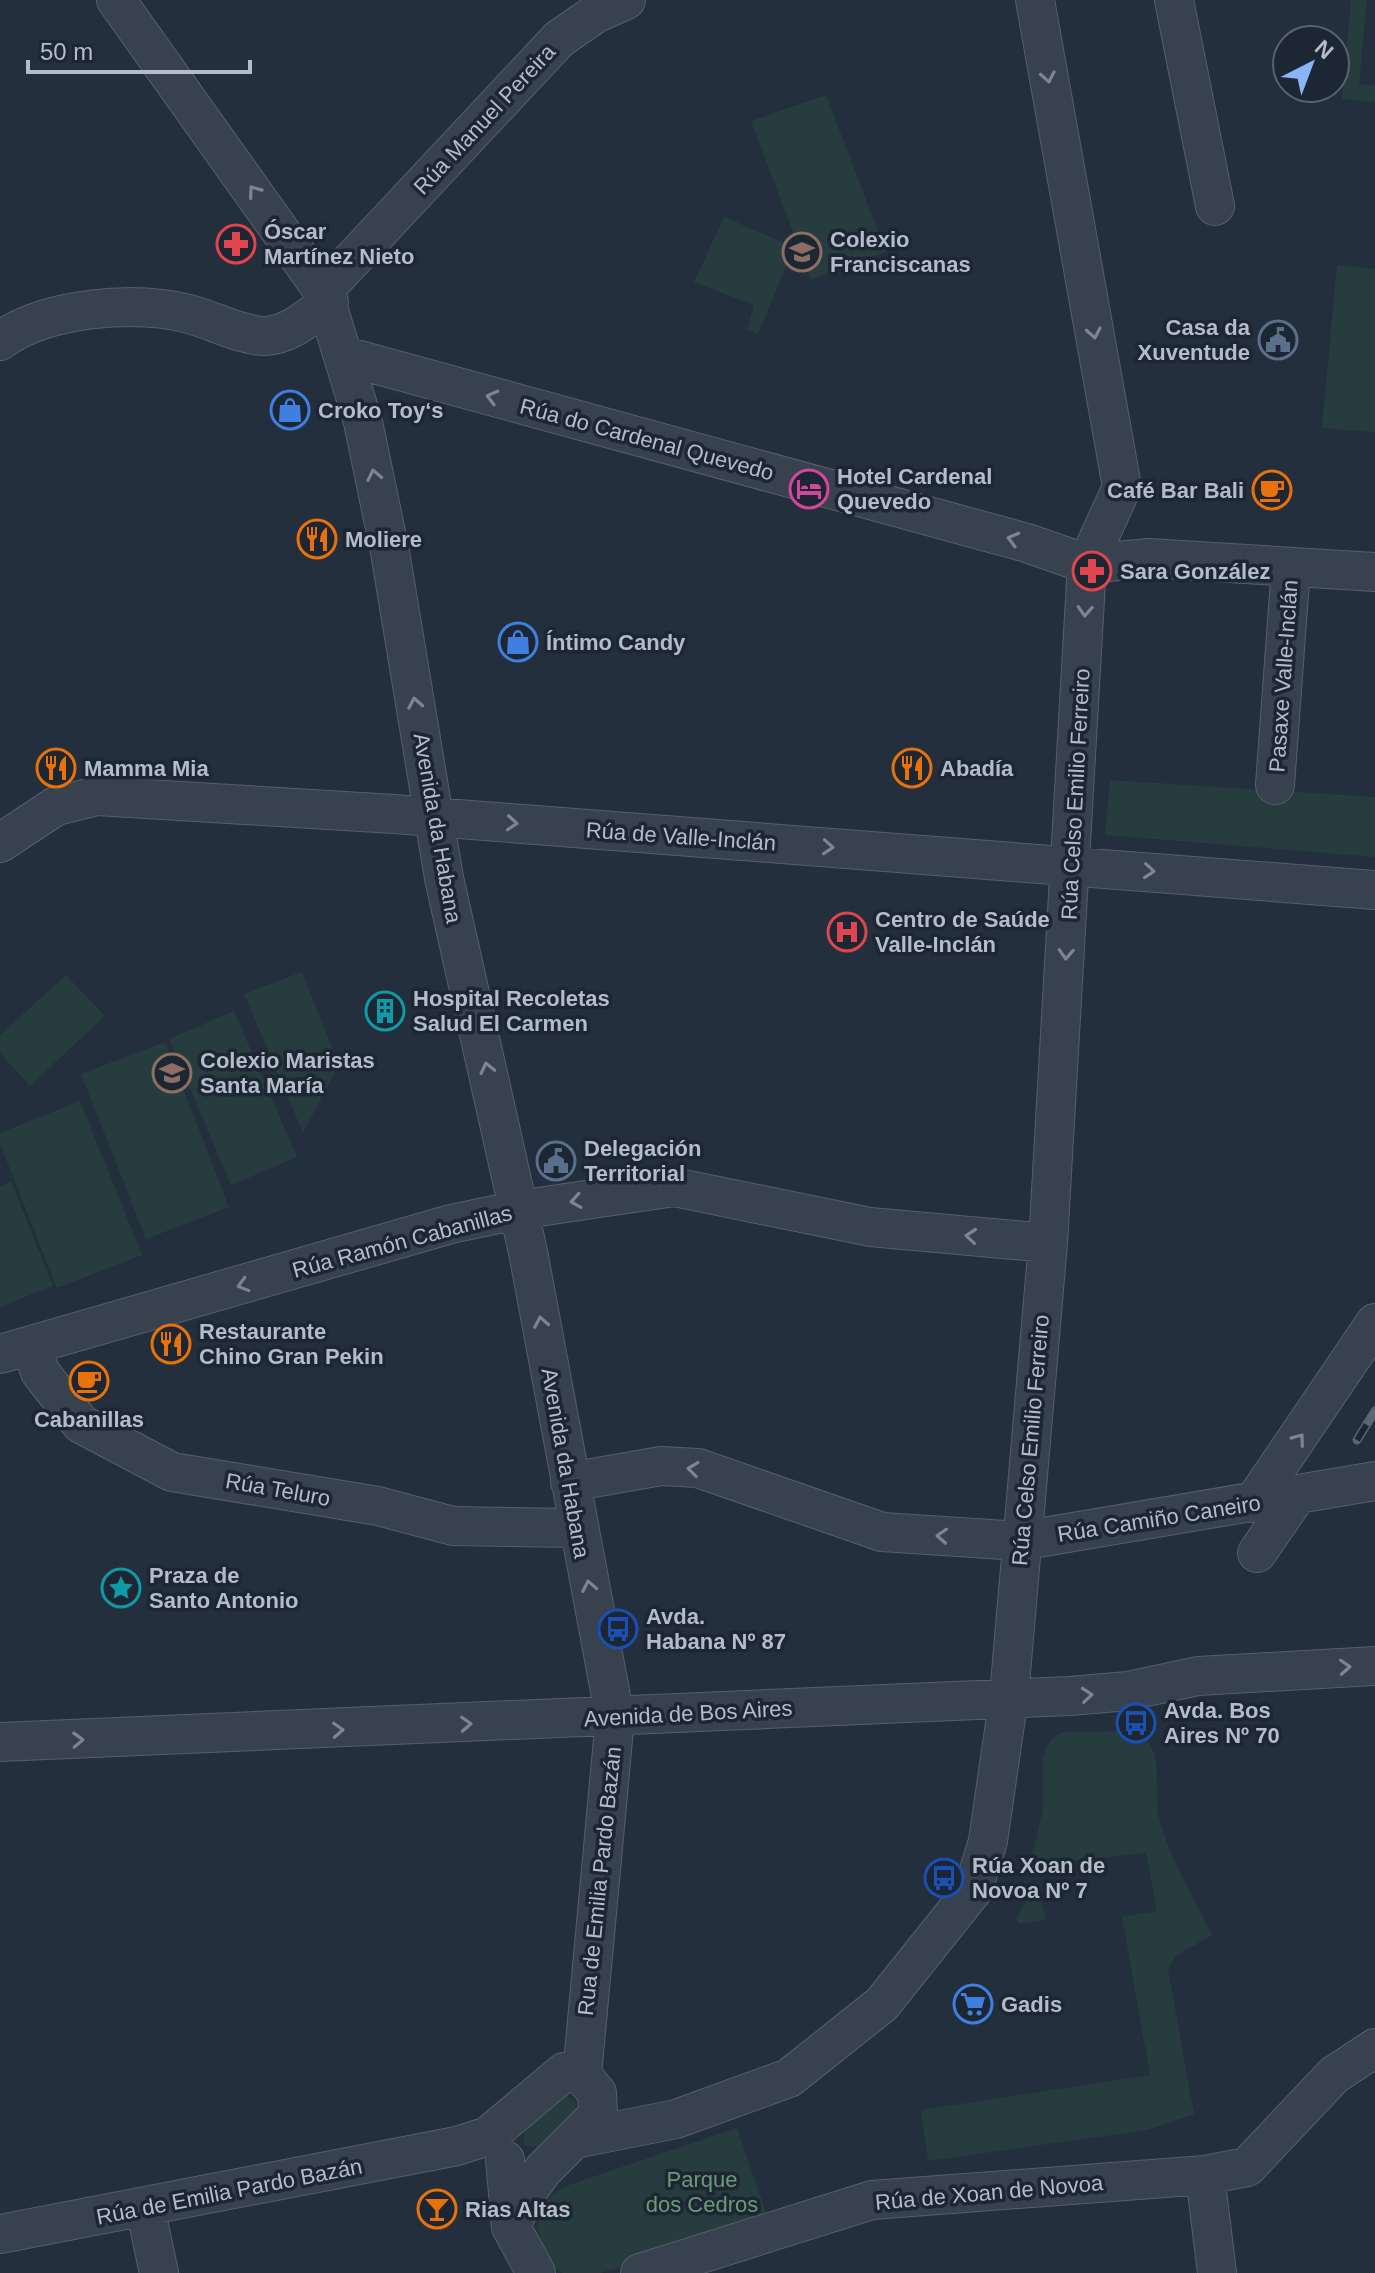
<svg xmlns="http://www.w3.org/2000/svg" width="1375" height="2273" font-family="Arial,sans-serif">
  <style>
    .green { fill: #263c3f }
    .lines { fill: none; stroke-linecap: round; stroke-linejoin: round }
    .minor-casing { stroke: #565f6c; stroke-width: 40 }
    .minor { stroke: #38414e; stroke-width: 38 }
    .rail-casing { stroke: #5a6575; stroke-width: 9 }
    .rail { stroke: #1d2633; stroke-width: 6; stroke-dasharray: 18; stroke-linecap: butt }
    .oneway { stroke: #7c8592 }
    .labels { text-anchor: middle; stroke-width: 7; stroke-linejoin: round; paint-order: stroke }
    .street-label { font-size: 22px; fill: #b4bcc9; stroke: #1d2633 }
    .poi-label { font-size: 22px; font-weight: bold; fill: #b4bcc9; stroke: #1d2633; text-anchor: start }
    .park-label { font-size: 22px; fill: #6b9a76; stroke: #1d2633 }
  </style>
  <rect width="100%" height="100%" fill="#242f3e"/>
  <path class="green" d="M1351,0H1367L1359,84L1375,86V102L1342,99Z
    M826,95L886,252L811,280L751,121Z
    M724,217L794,247L758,334L747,330L754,305L694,282Z
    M1337,265L1375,269V432L1322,428Z
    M1110,780L1375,797V857L1105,835Z
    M302,972L339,1065L303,1133L244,994Z
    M66,975L105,1016L30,1086L0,1053V1035Z
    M234,1011L297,1157L231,1185L169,1039Z
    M165,1042L229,1207L146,1239L81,1074Z
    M80,1101L142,1255L57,1288L0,1144V1133Z
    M11,1181L53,1286L0,1307V1186Z
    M1131,1731C1168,1740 1152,1789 1159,1817C1169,1858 1194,1897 1212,1935L1176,1956L1168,1969L1194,2114L1148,2130L928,2161L921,2110L1150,2075L1122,1917L1157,1911L1146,1853L1040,1864L1033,1854L1043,1809V1757L1050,1740L1062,1732Z
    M1036,1894L1041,1898L1046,1920L1019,1924L1016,1919L1028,1898Z
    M567,2096L575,2102V2112L539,2147L526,2146L523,2140L525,2131L560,2097Z
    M737,2128L769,2222L600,2273H562C552,2267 548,2258 543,2247C533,2219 540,2200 566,2186Z"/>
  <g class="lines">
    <defs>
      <path id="minor" d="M116,0L323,291L363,422L390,552L444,878L528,1252L615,1718L582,2075
        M1174,0L1215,206
        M323,291L559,39L595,14L626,0
        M0,341C46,307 135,300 189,314C212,320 242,336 265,336C290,335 310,316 329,302
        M345,356L1027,543L1087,564L1149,558L1375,572
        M1275,785L1291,567
        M0,843L56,806L97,796L394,814L1375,890
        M32,1346L40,1372L81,1424L172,1472L378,1506L453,1526L577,1528
        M0,1354L451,1224L518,1210L674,1187L870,1227L1048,1243
        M570,1482L661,1466L698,1468L882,1532L1020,1541L1375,1481
        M1253,1503L1375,1323
        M1257,1553L1297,1495
        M0,1742L1070,1696L1128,1691L1198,1676L1375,1666
        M575,2139L676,2119L789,2078L882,2004L973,1890L988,1841L1009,1696L1048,1243L1087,564L1122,487L1035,0
        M505,2160L511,2227L536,2273
        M1205,2175L1217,2273
        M145,2207L159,2273
        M0,2234L457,2146L488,2136L564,2072L582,2075L597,2093L598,2115L543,2170L525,2195L511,2227
        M640,2273L872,2200L1205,2175L1247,2167L1334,2075L1375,2048"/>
    </defs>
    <use href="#minor" class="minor-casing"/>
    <use href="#minor" class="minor"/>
    <defs>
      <path id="rail" d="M1357,1440L1375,1411"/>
    </defs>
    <use href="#rail" class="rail-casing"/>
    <use href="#rail" class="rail"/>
  </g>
  <defs><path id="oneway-chevron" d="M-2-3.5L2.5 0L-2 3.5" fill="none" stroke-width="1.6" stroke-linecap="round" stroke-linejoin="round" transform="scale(2)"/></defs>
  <g class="oneway">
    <use href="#oneway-chevron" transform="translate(1048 77) rotate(80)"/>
    <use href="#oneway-chevron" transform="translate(254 191) rotate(-126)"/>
    <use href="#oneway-chevron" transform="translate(1094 333) rotate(80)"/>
    <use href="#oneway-chevron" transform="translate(492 397) rotate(-165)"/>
    <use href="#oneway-chevron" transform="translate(374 475) rotate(-102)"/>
    <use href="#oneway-chevron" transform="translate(1013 539) rotate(-165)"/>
    <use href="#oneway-chevron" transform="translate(1085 611) rotate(93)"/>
    <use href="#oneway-chevron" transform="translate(415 703) rotate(-100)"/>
    <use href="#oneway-chevron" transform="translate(512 823) rotate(4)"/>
    <use href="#oneway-chevron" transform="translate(828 847) rotate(4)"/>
    <use href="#oneway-chevron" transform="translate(1149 871) rotate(5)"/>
    <use href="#oneway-chevron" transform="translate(1066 954) rotate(93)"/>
    <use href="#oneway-chevron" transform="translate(487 1068) rotate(-103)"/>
    <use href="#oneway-chevron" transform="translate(576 1201) rotate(171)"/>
    <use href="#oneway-chevron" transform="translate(971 1236) rotate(-175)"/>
    <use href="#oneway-chevron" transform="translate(243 1285) rotate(164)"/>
    <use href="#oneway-chevron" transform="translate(541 1322) rotate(-100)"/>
    <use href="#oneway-chevron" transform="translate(1299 1439) rotate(-54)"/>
    <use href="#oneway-chevron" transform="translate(693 1469) rotate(-173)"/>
    <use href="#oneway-chevron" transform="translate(942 1536) rotate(-177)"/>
    <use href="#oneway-chevron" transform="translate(589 1586) rotate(-101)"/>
    <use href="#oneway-chevron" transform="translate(1345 1667) rotate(-3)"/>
    <use href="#oneway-chevron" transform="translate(1087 1695) rotate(-5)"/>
    <use href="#oneway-chevron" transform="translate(466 1724) rotate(-3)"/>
    <use href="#oneway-chevron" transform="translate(338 1730) rotate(-3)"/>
    <use href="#oneway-chevron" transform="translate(78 1740) rotate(-2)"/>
  </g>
  <defs>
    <symbol id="pharmacy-ring" viewBox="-11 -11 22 22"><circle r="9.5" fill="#1d2633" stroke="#e0444e" stroke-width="1.5"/><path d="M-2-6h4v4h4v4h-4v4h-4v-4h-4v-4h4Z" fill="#e0444e"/></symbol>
    <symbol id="school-ring" viewBox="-11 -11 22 22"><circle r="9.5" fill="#1d2633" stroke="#8d6e63" stroke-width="1.5"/><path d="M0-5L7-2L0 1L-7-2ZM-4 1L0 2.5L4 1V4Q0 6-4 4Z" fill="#8d6e63"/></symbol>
    <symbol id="civic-ring" viewBox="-11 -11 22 22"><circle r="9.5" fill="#1d2633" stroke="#5c6f8a" stroke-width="1.5"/><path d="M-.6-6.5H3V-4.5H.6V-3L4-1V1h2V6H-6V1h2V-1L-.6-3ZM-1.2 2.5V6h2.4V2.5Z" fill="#5c6f8a"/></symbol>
    <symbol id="shop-ring" viewBox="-11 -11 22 22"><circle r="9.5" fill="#1d2633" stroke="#3f7fe0" stroke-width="1.5"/><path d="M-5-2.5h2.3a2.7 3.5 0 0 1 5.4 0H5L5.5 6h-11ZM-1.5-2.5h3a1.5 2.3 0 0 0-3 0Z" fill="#3f7fe0"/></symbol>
    <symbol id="hotel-ring" viewBox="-11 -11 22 22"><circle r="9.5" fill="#1d2633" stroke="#d1479c" stroke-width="1.5"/><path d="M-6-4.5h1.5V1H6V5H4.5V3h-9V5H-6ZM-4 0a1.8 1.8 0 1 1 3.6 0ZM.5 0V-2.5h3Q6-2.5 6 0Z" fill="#d1479c"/></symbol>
    <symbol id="cafe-ring" viewBox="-11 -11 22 22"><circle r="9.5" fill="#1d2633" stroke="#e8710a" stroke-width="1.5"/><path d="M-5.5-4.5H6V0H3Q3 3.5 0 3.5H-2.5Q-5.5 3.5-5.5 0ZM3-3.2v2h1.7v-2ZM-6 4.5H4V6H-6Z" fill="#e8710a"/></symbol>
    <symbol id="restaurant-ring" viewBox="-11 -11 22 22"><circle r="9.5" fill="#1d2633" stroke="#e8710a" stroke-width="1.5"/><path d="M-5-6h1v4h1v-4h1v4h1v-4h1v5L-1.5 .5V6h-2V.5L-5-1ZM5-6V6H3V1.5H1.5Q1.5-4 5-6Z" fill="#e8710a"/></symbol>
    <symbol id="hospital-ring" viewBox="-11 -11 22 22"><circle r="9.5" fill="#1d2633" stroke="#e0444e" stroke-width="1.5"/><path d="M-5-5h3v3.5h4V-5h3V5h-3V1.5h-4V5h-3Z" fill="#e0444e"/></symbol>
    <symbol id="building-ring" viewBox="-11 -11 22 22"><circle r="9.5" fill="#1d2633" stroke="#0f9aa8" stroke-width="1.5"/><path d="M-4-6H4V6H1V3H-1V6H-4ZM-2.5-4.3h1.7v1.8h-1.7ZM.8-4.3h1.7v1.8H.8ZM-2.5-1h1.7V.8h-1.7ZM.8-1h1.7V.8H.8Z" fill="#0f9aa8"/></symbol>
    <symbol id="sight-ring" viewBox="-11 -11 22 22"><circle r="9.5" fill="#1d2633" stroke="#0f9aa8" stroke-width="1.5"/><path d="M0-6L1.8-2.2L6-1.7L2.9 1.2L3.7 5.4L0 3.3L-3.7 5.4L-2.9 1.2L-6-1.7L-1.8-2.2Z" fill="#0f9aa8"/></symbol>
    <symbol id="bus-ring" viewBox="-11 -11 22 22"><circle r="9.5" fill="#1d2633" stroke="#1a4fb4" stroke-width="1.5"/><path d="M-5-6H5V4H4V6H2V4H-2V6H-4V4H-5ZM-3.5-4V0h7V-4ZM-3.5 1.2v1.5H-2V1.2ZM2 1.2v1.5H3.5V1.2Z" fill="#1a4fb4"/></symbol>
    <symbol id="supermarket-ring" viewBox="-11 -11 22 22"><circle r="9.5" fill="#1d2633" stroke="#3f7fe0" stroke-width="1.5"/><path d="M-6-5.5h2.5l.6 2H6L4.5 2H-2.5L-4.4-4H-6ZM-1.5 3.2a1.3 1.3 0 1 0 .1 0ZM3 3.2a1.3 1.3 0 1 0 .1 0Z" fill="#3f7fe0"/></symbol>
    <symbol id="bar-ring" viewBox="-11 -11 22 22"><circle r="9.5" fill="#1d2633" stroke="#e8710a" stroke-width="1.5"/><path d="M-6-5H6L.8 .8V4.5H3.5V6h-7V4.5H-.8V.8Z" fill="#e8710a"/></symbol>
  </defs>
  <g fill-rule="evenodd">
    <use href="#pharmacy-ring" x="214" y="222" width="44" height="44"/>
    <use href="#school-ring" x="780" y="230" width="44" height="44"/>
    <use href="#civic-ring" x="1256" y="318" width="44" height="44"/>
    <use href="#shop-ring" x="268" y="388" width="44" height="44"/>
    <use href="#hotel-ring" x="787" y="467" width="44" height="44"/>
    <use href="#cafe-ring" x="1250" y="468" width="44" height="44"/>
    <use href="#restaurant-ring" x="295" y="517" width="44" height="44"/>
    <use href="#pharmacy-ring" x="1070" y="549" width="44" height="44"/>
    <use href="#shop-ring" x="496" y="620" width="44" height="44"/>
    <use href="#restaurant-ring" x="34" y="746" width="44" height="44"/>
    <use href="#restaurant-ring" x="890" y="746" width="44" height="44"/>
    <use href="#hospital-ring" x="825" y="910" width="44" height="44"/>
    <use href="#building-ring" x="363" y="989" width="44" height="44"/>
    <use href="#school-ring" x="150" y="1051" width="44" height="44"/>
    <use href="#civic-ring" x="534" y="1139" width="44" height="44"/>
    <use href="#restaurant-ring" x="149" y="1322" width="44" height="44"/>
    <use href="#cafe-ring" x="67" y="1359" width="44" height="44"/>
    <use href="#sight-ring" x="99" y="1566" width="44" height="44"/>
    <use href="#bus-ring" x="596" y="1607" width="44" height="44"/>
    <use href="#bus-ring" x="1114" y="1701" width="44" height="44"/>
    <use href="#bus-ring" x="922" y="1856" width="44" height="44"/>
    <use href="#supermarket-ring" x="951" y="1982" width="44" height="44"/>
    <use href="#bar-ring" x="415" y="2187" width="44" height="44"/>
  </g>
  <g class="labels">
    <g class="street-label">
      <text transform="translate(484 119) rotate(-47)" y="8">Rúa Manuel Pereira</text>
      <text transform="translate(647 439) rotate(15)" y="8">Rúa do Cardenal Quevedo</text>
      <text transform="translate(1283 676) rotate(-86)" y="8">Pasaxe Valle-Inclán</text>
      <text transform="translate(1075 794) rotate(-87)" y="8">Rúa Celso Emilio Ferreiro</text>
      <text transform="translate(438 828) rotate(80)" y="8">Avenida da Habana</text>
      <text transform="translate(681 836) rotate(4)" y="8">Rúa de Valle-Inclán</text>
      <text transform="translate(402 1241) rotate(-15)" y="8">Rúa Ramón Cabanillas</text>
      <text transform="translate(1030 1440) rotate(-85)" y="8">Rúa Celso Emilio Ferreiro</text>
      <text transform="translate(566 1463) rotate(80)" y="8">Avenida da Habana</text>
      <text transform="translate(278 1489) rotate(10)" y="8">Rúa Teluro</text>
      <text transform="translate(1159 1518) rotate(-9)" y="8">Rúa Camiño Caneiro</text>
      <text transform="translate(688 1713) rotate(-3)" y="8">Avenida de Bos Aires</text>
      <text transform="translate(599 1881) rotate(-84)" y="8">Rua de Emilia Pardo Bazán</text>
      <text transform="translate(229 2191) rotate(-11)" y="8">Rúa de Emilia Pardo Bazán</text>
      <text transform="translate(989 2192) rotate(-5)" y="8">Rúa de Xoan de Novoa</text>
    </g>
    <g class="poi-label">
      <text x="264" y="239">Óscar<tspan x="264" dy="25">Martínez Nieto</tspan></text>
      <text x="830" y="247">Colexio<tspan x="830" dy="25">Franciscanas</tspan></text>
      <text x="1250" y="335" text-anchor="end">Casa da<tspan x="1250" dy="25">Xuventude</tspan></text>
      <text x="318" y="418">Croko Toy‘s</text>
      <text x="837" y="484">Hotel Cardenal<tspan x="837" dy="25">Quevedo</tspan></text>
      <text x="1244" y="498" text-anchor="end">Café Bar Bali</text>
      <text x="345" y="547">Moliere</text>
      <text x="1120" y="579">Sara González</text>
      <text x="546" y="650">Íntimo Candy</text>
      <text x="84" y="776">Mamma Mia</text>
      <text x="940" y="776">Abadía</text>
      <text x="875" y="927">Centro de Saúde<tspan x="875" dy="25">Valle-Inclán</tspan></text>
      <text x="413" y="1006">Hospital Recoletas<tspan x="413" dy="25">Salud El Carmen</tspan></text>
      <text x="200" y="1068">Colexio Maristas<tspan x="200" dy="25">Santa María</tspan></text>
      <text x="584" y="1156">Delegación<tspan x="584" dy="25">Territorial</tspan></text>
      <text x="199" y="1339">Restaurante<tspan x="199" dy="25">Chino Gran Pekin</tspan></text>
      <text x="89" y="1427" text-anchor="middle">Cabanillas</text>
      <text x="149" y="1583">Praza de<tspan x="149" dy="25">Santo Antonio</tspan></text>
      <text x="646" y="1624">Avda.<tspan x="646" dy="25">Habana Nº 87</tspan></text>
      <text x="1164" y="1718">Avda. Bos<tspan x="1164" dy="25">Aires Nº 70</tspan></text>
      <text x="972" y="1873">Rúa Xoan de<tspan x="972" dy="25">Novoa Nº 7</tspan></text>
      <text x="1001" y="2012">Gadis</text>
      <text x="465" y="2217">Rias Altas</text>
    </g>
    <g class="park-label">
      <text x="702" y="2187">Parque<tspan x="702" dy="25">dos Cedros</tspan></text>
    </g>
  </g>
  <g transform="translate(1311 64) rotate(42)"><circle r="38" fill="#1d2633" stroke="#59626f" stroke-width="2"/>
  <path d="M0-6L14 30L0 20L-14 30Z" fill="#8ab4f8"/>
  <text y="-12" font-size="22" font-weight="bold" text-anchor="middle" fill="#b4bcc9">N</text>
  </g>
  <path d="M28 60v12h222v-12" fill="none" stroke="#b4bcc9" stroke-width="4"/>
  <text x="40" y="60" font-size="24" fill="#b4bcc9" stroke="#1d2633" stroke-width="6" paint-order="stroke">50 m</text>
</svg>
